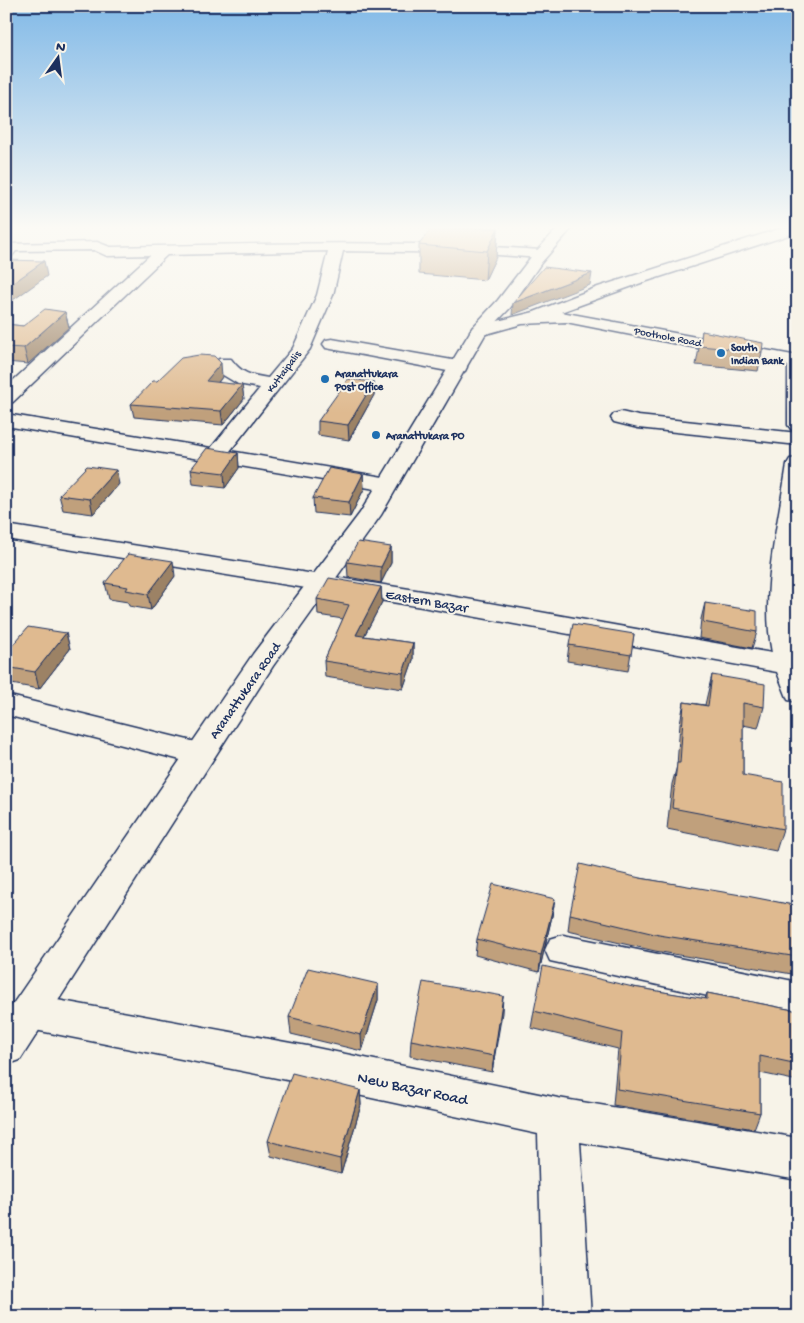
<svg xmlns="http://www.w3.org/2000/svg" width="804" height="1323" font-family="'Gochi Hand',sans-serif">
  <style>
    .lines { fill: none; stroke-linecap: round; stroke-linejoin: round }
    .minor-casing { stroke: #1b2f5e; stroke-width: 3 }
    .major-casing { stroke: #1b2f5e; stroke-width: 3 }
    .minor { fill: #f7f3e8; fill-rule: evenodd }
    .major { fill: #f7f3e8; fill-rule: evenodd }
    .wall { fill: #c0a07c; stroke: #1b2f5e }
    .shaded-wall { fill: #9c8265; stroke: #1b2f5e }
    .building { fill: #dfba90; stroke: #1b2f5e }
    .poi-dot { fill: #1f6fb2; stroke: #f7f3e8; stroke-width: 2 }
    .labels { text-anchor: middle; stroke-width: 4; stroke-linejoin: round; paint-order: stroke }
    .far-street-label { font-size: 11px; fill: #1b2f5e; stroke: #f7f3e8 }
    .far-poi-label { font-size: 11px; font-weight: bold; fill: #1b2f5e; stroke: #f7f3e8; text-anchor: start }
    .street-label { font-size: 14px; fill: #1b2f5e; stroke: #f7f3e8 }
    .near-street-label { font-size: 16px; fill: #1b2f5e; stroke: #f7f3e8 }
  </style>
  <rect width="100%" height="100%" fill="#f7f3e8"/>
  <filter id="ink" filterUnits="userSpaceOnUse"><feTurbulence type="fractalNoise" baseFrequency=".02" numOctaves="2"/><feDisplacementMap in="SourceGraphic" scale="10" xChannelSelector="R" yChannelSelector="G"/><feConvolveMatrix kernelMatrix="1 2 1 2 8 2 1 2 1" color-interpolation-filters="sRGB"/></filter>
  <g filter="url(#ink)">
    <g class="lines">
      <defs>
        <path id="minor" d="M782,228H798V232L641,283L561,312L798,356V431L791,429L788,425V366L566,322L522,324L479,336L473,335L470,331L473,327L534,312L598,287Z
          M97,242L110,247C254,244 397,239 541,250L548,254L541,258L470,253L343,251L333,295L310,349L230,451L395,479L398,484L395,489L387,491L6,426V414L211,448L260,388L238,384L218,372L216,363L219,359H231C242,374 250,375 268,378L293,348L317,295L328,251L167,255L13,402L6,404V387L150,255L107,256L94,250L16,251L11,257L6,258V244Z
          M332,339L458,361L465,363L467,367L465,371L458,373L326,348L323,344L326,340Z
          M621,412L638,416L798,433V445L638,428L614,422L611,418L614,414Z
          M798,458V546L794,596L798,649V702L788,700L777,672L422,607L6,539V525L422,591L772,653C760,591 778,526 787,464L790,459Z
          M6,695L200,743L211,746L215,754L211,762L200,765L6,715Z
          M563,935L798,982V1016L550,961L545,950L550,939Z
          M30,995L307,1046L558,1098L798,1138V1180L580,1142L591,1317H543L538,1134L307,1084L30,1029L16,1024L11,1012L16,1000Z"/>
        <path id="major" d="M558,228H572L541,263L510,308L486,333L381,515L273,666L20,1060L6,1065V1014L253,654L360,513L473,327L498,300L531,257Z"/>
      </defs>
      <use href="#minor" class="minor-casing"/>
      <use href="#major" class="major-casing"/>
      <use href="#minor" class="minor"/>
      <use href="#major" class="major"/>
    </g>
    <path class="wall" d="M498,228L496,257L485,280L419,274V245Z
      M65,312L69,327L28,364L6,362V324L23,326Z
      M702,331L762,352L758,371L696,365Z
      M222,377L218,383L242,385L244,399L223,425L134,417L131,404L157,381Z
      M374,382V395L349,440L318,435V421Z
      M238,453L239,468L225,488L193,484L191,469Z
      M363,474L364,489L350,517L314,513L313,498Z
      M119,484L93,514L63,510L59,495Z
      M391,547V563L381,583L348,577L347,562Z
      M175,576L151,610L129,606L128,602L109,599L105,583Z
      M381,587L382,602L364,636L413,643V660L403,689L325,677L324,661L343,619L318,615L317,599Z
      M705,603L757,632L752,648L699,638L701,619Z
      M66,633L70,649L39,689L6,683V653Z
      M634,634L628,671L567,661L569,645Z
      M712,675L764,707L758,728L743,725V775L783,829L776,851L667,829L672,784L677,766L680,723L684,702L705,705L707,696Z
      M640,878L798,906V975L655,951L568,931L570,914Z
      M555,899L552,916L539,972L475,955L477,939Z
      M378,984V1000L362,1051L291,1034L289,1017Z
      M633,987L705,999L707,993L798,1011V1081L760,1073V1113L754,1129L613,1105L618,1049L531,1028L534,1011Z
      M503,996L492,1072L410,1056L411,1040Z
      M360,1090L361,1105L341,1174L271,1156L268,1141Z"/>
    <path class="shaded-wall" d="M498,228L496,257L485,280L487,251Z
      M44,261L47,276L6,305V288Z
      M592,273L590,285L512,315L513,303Z
      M65,312L69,327L28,364L24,348Z
      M221,363L222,377L208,395L206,381Z
      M374,382V395L349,440L348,425Z
      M242,385L244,399L223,425L221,411Z
      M238,453L239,468L225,488L224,473Z
      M116,470L119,484L93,514L90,499Z
      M363,474L364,489L350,517L349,502Z
      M391,547V563L381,583V567Z
      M173,561L175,576L151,610L148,594Z
      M381,587L382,602L356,651V635Z
      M66,633L70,649L39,689L35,672Z
      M413,643V660L403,689V673Z
      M555,899L552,916L539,972L541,955Z
      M378,984V1000L362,1051L361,1035Z
      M503,996L502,1013L492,1072L494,1056Z
      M360,1090L361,1105L341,1174L340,1159Z"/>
    <path class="building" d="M431,228H498L487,251L419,245Z
      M6,260L44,261L6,288Z
      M544,267L592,273L513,303Z
      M45,309L65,312L24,348L6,347V324L23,326Z
      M702,331L763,343L762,352L700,346Z
      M199,355L214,356L221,363L206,381L242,385L221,411L131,404L153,381H157L181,358Z
      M348,379L374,382L348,425L318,421Z
      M207,448L238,453L224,473L191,469Z
      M87,466L116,470L90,499L59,495Z
      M329,468L363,474L349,502L313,498Z
      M358,542L391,547L381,567L347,562Z
      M128,554L173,561L148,594L126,590L128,587L105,583Z
      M329,578L381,587L356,635L413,643L403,673L324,661L349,605L317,599Z
      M705,603L757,611V632L703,622Z
      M573,624L634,634L631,655L569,645Z
      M28,627L66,633L35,672L6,667V653Z
      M712,675L765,684L764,707L743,703V775L783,782V829L672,808L677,763H680L684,702L708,706Z
      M580,864L640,878L747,896L798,906V957L659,935L570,914Z
      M493,884L555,899L541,955L477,939Z
      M543,966L633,987L707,999V993L798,1011V1064L760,1056V1113L617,1089L622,1033L534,1011Z
      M308,968L378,984L361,1035L289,1017Z
      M423,982L503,996L494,1056L411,1040Z
      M292,1073L360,1090L340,1159L268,1141Z"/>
  </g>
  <linearGradient id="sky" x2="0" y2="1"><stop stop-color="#81b9e7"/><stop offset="0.55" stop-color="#fbfaf5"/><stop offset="1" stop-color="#fbfaf5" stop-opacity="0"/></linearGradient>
  <rect width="804" height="413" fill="url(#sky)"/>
  <g class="poi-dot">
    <circle cx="721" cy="353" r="5"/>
    <circle cx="325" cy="379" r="5"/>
    <circle cx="376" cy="435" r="5"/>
  </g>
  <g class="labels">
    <g class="far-street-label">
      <text transform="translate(668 336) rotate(11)" y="4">Poothole Road</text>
      <text transform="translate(283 371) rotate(-53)" y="4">Kuttaipalis</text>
    </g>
    <g class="far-poi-label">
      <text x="731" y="351">South<tspan x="731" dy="13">Indian Bank</tspan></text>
      <text x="335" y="377">Aranattukara<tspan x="335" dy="13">Post Office</tspan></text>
      <text x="386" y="439">Aranattukara PO</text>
    </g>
    <g class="street-label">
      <text transform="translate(427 600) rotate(10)" y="5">Eastern Bazar</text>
      <text transform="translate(244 690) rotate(-55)" y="5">Aranattukara Road</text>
    </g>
    <g class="near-street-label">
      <text transform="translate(413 1087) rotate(12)" y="6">New Bazar Road</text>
    </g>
  </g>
  <rect width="804" height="1323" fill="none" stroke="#f7f3e8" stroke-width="25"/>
  <rect x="12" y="12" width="779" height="1298" fill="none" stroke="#1b2f5e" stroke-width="2" filter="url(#ink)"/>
  <g transform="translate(58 58) rotate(14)" stroke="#f7f3e8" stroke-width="4" paint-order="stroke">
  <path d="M0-4L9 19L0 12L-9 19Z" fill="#1b2f5e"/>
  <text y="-8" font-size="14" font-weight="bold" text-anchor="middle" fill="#1b2f5e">N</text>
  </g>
</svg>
